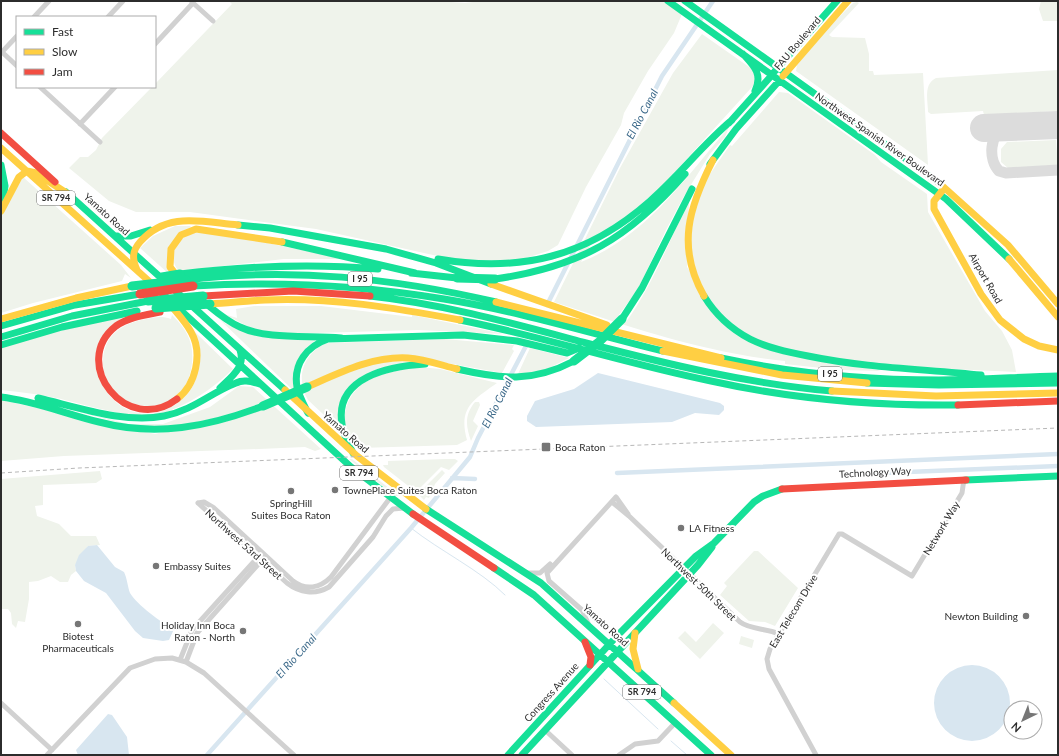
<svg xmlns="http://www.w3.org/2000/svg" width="1059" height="756" font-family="Lato,sans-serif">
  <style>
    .green { fill: #eff3eb }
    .water { fill: #d8e6f0 }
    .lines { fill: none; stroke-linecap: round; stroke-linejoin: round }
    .stream { stroke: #d8e6f0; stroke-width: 1 }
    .canal { stroke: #d8e6f0; stroke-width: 4.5 }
    .taxiway { stroke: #dcdcdc; stroke-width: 11 }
    .runway { stroke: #dcdcdc; stroke-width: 28 }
    .street { stroke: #d1d1d1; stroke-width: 5 }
    .fast { stroke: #16e098; stroke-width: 7 }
    .slow { stroke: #ffcf43; stroke-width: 7 }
    .jam { stroke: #f24e42; stroke-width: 7 }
    .rail { stroke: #b8b8b8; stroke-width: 1; stroke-dasharray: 4 3; stroke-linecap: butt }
    .fast-bridge { stroke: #16e098; stroke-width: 9 }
    .jam-bridge { stroke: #f24e42; stroke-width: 9 }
    .poi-dot { fill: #767676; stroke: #fff; stroke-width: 1.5 }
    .labels { text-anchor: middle; stroke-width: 4; stroke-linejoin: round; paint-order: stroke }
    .shield { fill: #fff; stroke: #6b6b6b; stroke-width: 1 }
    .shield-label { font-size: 9px; font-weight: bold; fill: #2c2c2c }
    .street-label { font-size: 10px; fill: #2c2c2c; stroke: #fff }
    .poi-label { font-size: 10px; fill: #2c2c2c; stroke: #fff; text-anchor: start }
    .water-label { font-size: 11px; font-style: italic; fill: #3e6b8b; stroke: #fff }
  </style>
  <rect width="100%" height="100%" fill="#fff"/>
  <path class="green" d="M229,1H437L465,3L481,1H663L682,14L674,33L648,71L624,113L621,125L586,187L558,245L548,251L520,260L484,262L451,259L316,229L190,212H136L109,201L69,168L80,157H88L96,150L102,138L152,87H155V84L232,4Z
    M1041,1L1058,2V21H1043L1039,9Z
    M857,2L859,3L829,35L832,37L865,38L869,54V71H873L874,75L923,73L928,165L796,71L797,65L826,30L853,3Z
    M702,34L752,69L757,80L752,87L664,184L624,219L595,237L581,262C647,236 685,178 729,127L725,137L710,154L684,196L666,230L638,289L616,319L626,322C653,285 668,242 689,202L687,267L735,334L881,371L840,370L785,364V361C705,353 630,327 554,302L620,168L673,73Z
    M1058,70V111L984,115L983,111L931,114L928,112C928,101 923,84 936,78Z
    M779,92L788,93L875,155L881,162L927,194L928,212L985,311L1002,331L1012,350L1016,372C942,368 868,369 796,351C775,346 755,340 737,328C716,314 699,289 694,264C690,246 689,226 693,207C697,190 720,160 730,145L732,146Z
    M1056,140L1058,167L1009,169L1001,162V149L1007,142Z
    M23,177L121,265L131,278L125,274L122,281L33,303L1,313V215Z
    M175,226H190L191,227L180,232L169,274L140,248L153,236Z
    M193,232L228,235L345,259H284L179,271C170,262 174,252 177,242Z
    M254,306H321L412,317V315L504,334L418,330L282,334L255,330L224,314L237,318L236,309Z
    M172,315C187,329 194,343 192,363C186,427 101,414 103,361C104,334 123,323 147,319C156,317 162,316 171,319Z
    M215,315L226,324L318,338L306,348L296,393Z
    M122,316L123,318C63,355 117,440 173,406C183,400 191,392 195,381C199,370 200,356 198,345C196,340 193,335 194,331L233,369C211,390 193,402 164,413C139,423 82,403 56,398C38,394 19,392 1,390V348L39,335Z
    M445,339L514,345L512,349L514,351L502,373L408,356L355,370L386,362L413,361L350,387L339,429L308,400C295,378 303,353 327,343Z
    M530,348L569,358L545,370L518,374Z
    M420,367L440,369L497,383C473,400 458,408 467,440L457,445L360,448C350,439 342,426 345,413C352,376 388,372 420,367Z
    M239,386L253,387L321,449L315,451L305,447L259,449L64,456L1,461V400L155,434L234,414L168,428L127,425L58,406L128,424H163L210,407Z
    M475,402H479L480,405L473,421L478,426L471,441C466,427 464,415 475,402Z
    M349,459H352L399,496H395Z
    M446,459H455L458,461L449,470L441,467L416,492L384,467L383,465H388V461Z
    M442,470L445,473L435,484L429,498L426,497L424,500L418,494Z
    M100,471L102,479L96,483L43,485V505L35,506L37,516L59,524L71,536H96L100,545L88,546L75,565L76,571L71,575L68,582H60L51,576L38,581L29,582V599L25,622L18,621L16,628L12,624L11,613L8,609H1V479Z
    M754,551H758L798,588L775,626L765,622L749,621L720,595L727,586L724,583Z
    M713,623L724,633L700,659L678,638L685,631L696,642Z
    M741,636L754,640L752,648L739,644Z"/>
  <path class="water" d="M598,373L720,403L724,406V410L719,415L695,413L672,422L536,427L527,421V416L535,401L574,389Z
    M97,545L115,567L124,572C127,578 128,588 130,593C137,605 162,623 174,629L169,640L163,641L143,638L135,631L106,593L84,581L76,571L75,565L79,555L88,546Z
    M934 703a38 38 0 1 1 76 0a38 38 0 1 1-76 0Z
    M108,714L112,715L127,737L129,755H78L76,750Z"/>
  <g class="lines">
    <path class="stream" d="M411,528C440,551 480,570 505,595
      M604,679L658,729
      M671,741L687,755"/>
    <path class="canal" d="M547,305L662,76L713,1
      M617,473L1058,454
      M859,474L1058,466
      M452,478L475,479
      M207,755L411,528L470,457L478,438L527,344"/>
    <path class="taxiway" d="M1006,127C989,133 988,160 999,171L1006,173L1058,170"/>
    <path class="runway" d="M984,128L1058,125"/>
    <path class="street" d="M192,2L213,21
      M34,17L49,1
      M108,17L123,1
      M155,44L193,3
      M2,52L17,66
      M1,53L17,36
      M40,87L100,142
      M80,124L115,87
      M612,502L629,516L740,622C751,630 766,628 779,634
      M198,503L287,583C300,593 315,595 329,587L373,537L386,516L393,509L404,508
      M198,503L204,502L214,508L293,581C306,591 320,588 331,577L390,498
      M528,573H540L550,564
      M588,623L582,610L549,581L547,573L616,497L628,514
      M180,660L192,630L259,556
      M186,662L197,633L263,559
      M1,703L52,750
      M545,730L572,755
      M47,755L130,668L155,659L172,658L186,662L204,673L294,755
      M619,755L635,744L658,741L675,723
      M816,755L769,669L767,659L770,649L839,534H842L912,576L962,493L964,479"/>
    <path class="fast" d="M668,1L946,199L1009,259
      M685,1L938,182
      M743,54C754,66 763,74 755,91
      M775,71L837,1
      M729,123L772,75
      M710,164L736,129L779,81
      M1,165L5,186L2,205
      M66,192L285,390
      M238,225L270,228L386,249L436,263L491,284
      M115,236H131L150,230
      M282,242L415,273
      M438,259C520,273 587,257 650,201C679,176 702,145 732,120
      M411,273L457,278
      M180,274C246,266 312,263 378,269
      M495,279C580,267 629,238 685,174
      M186,280C291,267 393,278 496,302
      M151,283L351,467L413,514
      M193,286C277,281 361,285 444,299C518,311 590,333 663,351
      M370,296C444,304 515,324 586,343C667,364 749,384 832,391
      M704,296C715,314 731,329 750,339C768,348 788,352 808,356C866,368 923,369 981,375
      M204,302C215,311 226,321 240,327C267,340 310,335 341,338
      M622,319L642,288L692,189
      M460,320C545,337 627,364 711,381C792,399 875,406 958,405
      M1,326L75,305L140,294
      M1,337L72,316L148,301
      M1,345L62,327L137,311
      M721,358C792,373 867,380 939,380C979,380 1018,377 1058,376
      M457,369C501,379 532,383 574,361
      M867,383L939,385L1058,383
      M220,388C231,377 246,367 240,350
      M1,397C35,401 66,414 99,422C156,437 208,427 263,406
      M38,398C77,407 125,424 164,416C194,410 210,393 236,383C244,379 252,382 260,384
      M308,413C304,405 299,396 297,387C293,364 307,346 328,339L463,335L517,341L567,353L579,348
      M353,453C349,444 343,435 342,424C334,377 390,366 425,364
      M966,480L1058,476
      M426,509L541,583L674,703
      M494,568L534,595L711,755
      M508,755L616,637L696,556L714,543L754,502L763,496L782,489
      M522,755L698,565L712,547"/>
    <path class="slow" d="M783,76L848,1
      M1,148L151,283
      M938,182L1008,245L1058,304
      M942,191L934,201V209L981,294L1000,320L1024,339L1039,346L1058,350
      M1,211L19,177L27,171L36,173L71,196
      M1009,259L1058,317
      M137,270C132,259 132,251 140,242C167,211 202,222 238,225
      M180,280L170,267L171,249L181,235L196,229L282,242
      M491,284L607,325
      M704,296C676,247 689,207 713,160
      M168,302C176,312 185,321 191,332C203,353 196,385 177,399
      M496,302L721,358
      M210,304C228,303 246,301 265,300C330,297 396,308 460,320
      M1,319L76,298L132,286
      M663,351L782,375L867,383
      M307,387C339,373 372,356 408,358C424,359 441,365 457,369
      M285,390L357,456L426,509
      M832,391L936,396L1058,393
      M635,633L633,649L638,669
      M674,703L731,755"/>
    <path class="jam" d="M1,133L55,182
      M203,296L293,291L370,296
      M160,312C145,315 129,317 116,326C69,363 127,437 177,399
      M958,405L1058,401
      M782,489L966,480
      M413,514L494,568
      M585,642L591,657L590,665"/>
    <path class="rail" d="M1,473L79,468L1058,428"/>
    <path class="fast-bridge" d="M162,277L180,274
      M457,278L495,279
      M132,286L186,280
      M148,301L203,296
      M156,308L210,304
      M574,361L600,341L622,319
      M263,406L307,387"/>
    <path class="jam-bridge" d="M140,294L193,286"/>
  </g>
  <g class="poi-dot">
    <rect x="541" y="442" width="10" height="10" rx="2"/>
    <circle cx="335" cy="490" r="4"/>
    <circle cx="291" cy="491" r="4"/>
    <circle cx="681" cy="528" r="4"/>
    <circle cx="156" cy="566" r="4"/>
    <circle cx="1026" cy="616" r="4"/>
    <circle cx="78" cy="624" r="4"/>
    <circle cx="243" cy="631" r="4"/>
  </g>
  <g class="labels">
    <g class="shield">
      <rect x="37" y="191" width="38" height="14" rx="3"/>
      <rect x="348" y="272" width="24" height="14" rx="3"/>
      <rect x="818" y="367" width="24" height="14" rx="3"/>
      <rect x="340" y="466" width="38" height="14" rx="3"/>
      <rect x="623" y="685" width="38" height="14" rx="3"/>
    </g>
    <g class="shield-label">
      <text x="56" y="201">SR 794</text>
      <text x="360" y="282">I 95</text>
      <text x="830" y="377">I 95</text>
      <text x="359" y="476">SR 794</text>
      <text x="642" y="695">SR 794</text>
    </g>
    <g class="street-label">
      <text transform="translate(797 43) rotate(-50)" y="4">FAU Boulevard</text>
      <text transform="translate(880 139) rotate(35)" y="4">Northwest Spanish River Boulevard</text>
      <text transform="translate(107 214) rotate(42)" y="4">Yamato Road</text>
      <text transform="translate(986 278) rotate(60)" y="4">Airport Road</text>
      <text transform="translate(346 432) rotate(41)" y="4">Yamato Road</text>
      <text transform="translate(875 472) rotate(-3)" y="4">Technology Way</text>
      <text transform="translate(941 528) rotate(-59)" y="4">Network Way</text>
      <text transform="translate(244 544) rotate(42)" y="4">Northwest 53rd Street</text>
      <text transform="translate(699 584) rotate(44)" y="4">Northwest 50th Street</text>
      <text transform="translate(793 611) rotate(-59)" y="4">East Telecom Drive</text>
      <text transform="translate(606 625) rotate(42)" y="4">Yamato Road</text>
      <text transform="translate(551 692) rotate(-48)" y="4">Congress Avenue</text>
    </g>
    <g class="poi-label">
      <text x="555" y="451">Boca Raton</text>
      <text x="343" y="494">TownePlace Suites Boca Raton</text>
      <text x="291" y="507" text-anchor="middle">SpringHill<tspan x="291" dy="12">Suites Boca Raton</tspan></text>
      <text x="689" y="532">LA Fitness</text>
      <text x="164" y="570">Embassy Suites</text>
      <text x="1018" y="620" text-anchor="end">Newton Building</text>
      <text x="235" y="629" text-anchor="end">Holiday Inn Boca<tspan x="235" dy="12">Raton - North</tspan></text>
      <text x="78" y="640" text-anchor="middle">Biotest<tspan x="78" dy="12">Pharmaceuticals</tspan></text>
    </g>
    <g class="water-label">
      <text transform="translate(642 114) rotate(-62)" y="4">El Rio Canal</text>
      <text transform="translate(497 403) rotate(-63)" y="4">El Rio Canal</text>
      <text transform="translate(296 656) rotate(-48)" y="4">El Rio Canal</text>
    </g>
  </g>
  <rect width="1059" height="756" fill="none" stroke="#2c2c2c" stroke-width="4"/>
  <rect x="16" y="16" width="140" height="72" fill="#ffffff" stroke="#ababab"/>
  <rect x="24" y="29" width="20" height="6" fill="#16e098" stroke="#ababab"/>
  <text x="52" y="36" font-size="12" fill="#2c2c2c">Fast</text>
  <rect x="24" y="49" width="20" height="6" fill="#ffcf43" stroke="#ababab"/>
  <text x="52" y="56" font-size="12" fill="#2c2c2c">Slow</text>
  <rect x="24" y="69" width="20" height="6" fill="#f24e42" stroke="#ababab"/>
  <text x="52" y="76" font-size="12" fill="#2c2c2c">Jam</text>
  <g transform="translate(1023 720) rotate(223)"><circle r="19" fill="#ffffff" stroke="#ababab"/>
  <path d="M0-3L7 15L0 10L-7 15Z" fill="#767676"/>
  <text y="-6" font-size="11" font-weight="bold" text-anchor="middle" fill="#2c2c2c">N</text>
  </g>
</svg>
